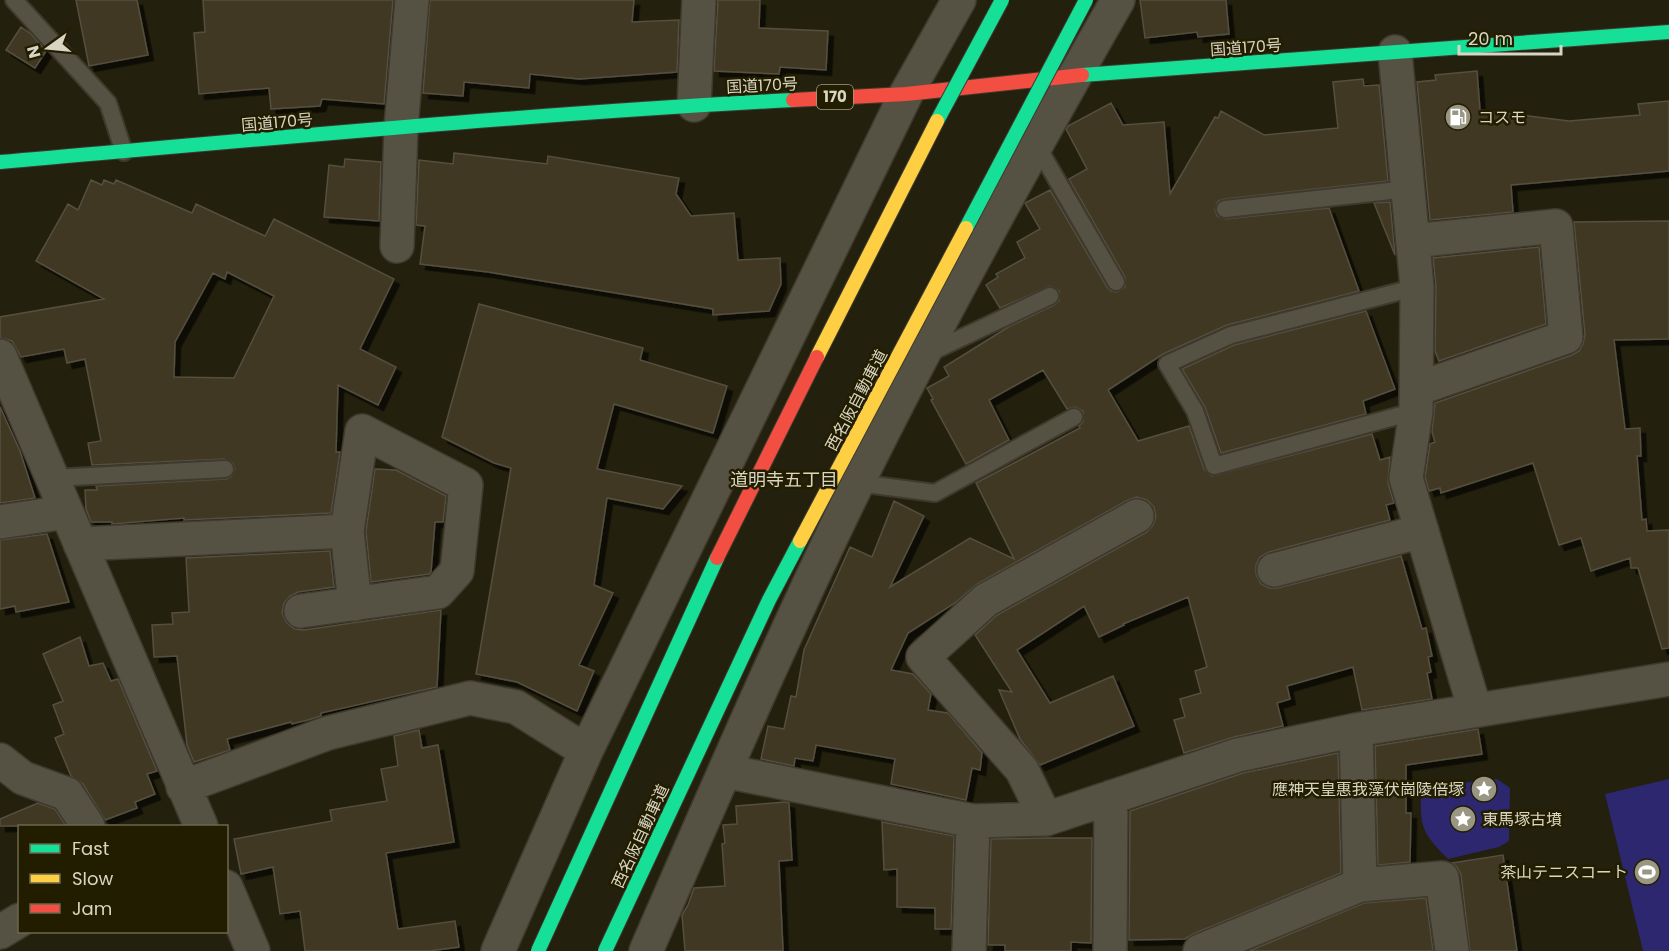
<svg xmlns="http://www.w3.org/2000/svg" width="1669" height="951" font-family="Poppins,'Noto Sans JP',sans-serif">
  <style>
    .green { fill: #2c276e }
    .building { fill: #403823; stroke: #544f40; stroke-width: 1.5; fill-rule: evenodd; filter: url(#shadow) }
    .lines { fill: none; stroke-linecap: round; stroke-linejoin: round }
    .lane-casing { stroke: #3e3b2e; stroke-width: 20 }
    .street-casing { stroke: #3e3b2e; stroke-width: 36 }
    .fast-casing { stroke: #3e3b2e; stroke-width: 16 }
    .jam-casing { stroke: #3e3b2e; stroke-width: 16 }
    .lane { stroke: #555244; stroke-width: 16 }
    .street { stroke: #555244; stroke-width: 33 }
    .fast { stroke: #16e098; stroke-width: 14 }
    .jam { stroke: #f24e42; stroke-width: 14 }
    .fast-bridge-casing { stroke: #3e3b2e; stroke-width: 16; stroke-linecap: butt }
    .slow-bridge-casing { stroke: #3e3b2e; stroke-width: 16; stroke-linecap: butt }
    .jam-bridge-casing { stroke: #3e3b2e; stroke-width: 16; stroke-linecap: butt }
    .fast-bridge { stroke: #16e098; stroke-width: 14 }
    .slow-bridge { stroke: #ffcf43; stroke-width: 14 }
    .jam-bridge { stroke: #f24e42; stroke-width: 14 }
    .labels { text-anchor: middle; stroke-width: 5; stroke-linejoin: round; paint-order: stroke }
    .shield { fill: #231d00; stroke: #a29e88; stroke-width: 1.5 }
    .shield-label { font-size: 15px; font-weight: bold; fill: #d8d5c2 }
    .street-label { font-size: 16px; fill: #d8d5c2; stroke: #231d00 }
    .poi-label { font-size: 16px; fill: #d8d5c2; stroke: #231d00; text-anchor: start }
    .neighbourhood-label { font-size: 18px; fill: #d8d5c2; stroke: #231d00 }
  </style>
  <defs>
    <filter id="shadow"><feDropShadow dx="5.5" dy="5.5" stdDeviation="0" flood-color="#0009"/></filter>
  </defs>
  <rect width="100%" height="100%" fill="#23200d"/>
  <path class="green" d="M1497,779L1510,788L1509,841L1499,847L1448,859C1422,833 1420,828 1421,791L1426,787Z
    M1669,779V951H1643L1605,794Z"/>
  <path class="building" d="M76,0H137L148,55L89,66Z
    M203,0H393L384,104L322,99L320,106L271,109L269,88L199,94L194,33L205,32Z
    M430,0H634L632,22L679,20L677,72L579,79L530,74L529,88L464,82L463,96L423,93Z
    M718,0H760L759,28L828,31L826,70L780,67L779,74L714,71Z
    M1140,0H1226L1229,34L1198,37L1197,32L1145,38Z
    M21,27L31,34L46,51L35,68L6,50Z
    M1477,71L1480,110L1569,121L1640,115L1638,104L1669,101V171L1511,185L1513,212L1430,220L1417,82L1436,80L1435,75Z
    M1363,79L1364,86L1379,85L1388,181L1224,199L1218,201L1215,210L1217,216L1226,219L1329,208L1359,291L1227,325L1163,354L1108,390L1138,441L1189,426L1204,469L1212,476L1372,434L1380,460L1390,457L1388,483L1394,503L1386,505L1390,520L1269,552L1260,557L1256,565V574L1261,584L1269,588H1278L1401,556L1422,629L1426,628L1432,656L1428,657L1431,672L1427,673L1432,699L1362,710L1353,667L1287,686L1290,699L1277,703L1283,726L1234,737L1184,753L1174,720L1185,717L1180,699L1201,693L1195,671L1207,667L1188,597L1123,624L1124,625L1099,637L1084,606L1017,650L1050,703L1113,676L1134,726L1040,765L1020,739L999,690L1012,692L975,635L997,615L1147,532L1153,525L1156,517L1154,507L1147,500L1137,497L1128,500L977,584L955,603L908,633L891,670L913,674L931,694L928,710L948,713L982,753L980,770L972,768L966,800L891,784L895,759L816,745L813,761L795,758L794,766L761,759L768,726L784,729L791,696L796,697L804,650L850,547L872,557L894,501L924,516L890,587L970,538L1014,559L976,483L1080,428L1079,426L1083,422V411L1075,407L1067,409L1043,370L989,400L1009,440L966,464L931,400L933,399L927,388L949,376L944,367L1010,326L1054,305L1059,301V291L1050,286L1000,308L986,285L998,277L996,274L1025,258L1017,242L1040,229L1025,203L1050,190L1107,287L1111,291L1117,292L1125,287V277L1069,179L1087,169L1066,129L1068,126L1111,103L1123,125L1164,122L1170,194L1215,117L1218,118L1221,111L1264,135L1338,128L1333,82Z
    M454,153L547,164L548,156L679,178L676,194L691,216L734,213L738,260L780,258L781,284L769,311L713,315V309L488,272L420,264L425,226L416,225L419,160L453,164Z
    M345,159L381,162L379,221L324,217L329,165L344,167Z
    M91,180L102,185L104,180L114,184L116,180L192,213L196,204L265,236L274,219L394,279L360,349L396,367L378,405L338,385L336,452H340L331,513L184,520V518L112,524V522H91L86,509L85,490H97L96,486L226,479L231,477L235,469L233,463L224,459L92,465L88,443L101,441L85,359L67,363L64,349L21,357L12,341L0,338V317L104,299L36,261L68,204L78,210ZM227,272L274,296L234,378L174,377L175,342L213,273L225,279Z
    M1390,202L1395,255L1374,203Z
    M1669,221V339L1614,340L1625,429L1640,428L1641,456H1637L1642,520L1646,519L1647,531L1669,530V648L1662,649L1638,568H1631L1630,558L1591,571L1581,538L1559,545L1533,463L1441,493L1440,488L1429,491L1425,477L1430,444L1435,442L1432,432L1435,403L1572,355L1579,351L1583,344L1585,335L1574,222Z
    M1539,247L1546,324L1439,361L1435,351L1436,287L1433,258Z
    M479,304L643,348L640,360L727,386L713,433L614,404L597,469L682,486L663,509L607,498L594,585L613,593L579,665L594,671L577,711L517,682L476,674L511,468L494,463L442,437Z
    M1366,311L1395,389L1363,401L1366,414L1221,453L1205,407L1182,369L1234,345Z
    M0,407L20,451L35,498L0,503Z
    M375,469L396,470L446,496L443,522H435L431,572L429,574L371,582L366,531Z
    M47,534L69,602L16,612L15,606L0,609V540Z
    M330,551L334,587L298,592L290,596L284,603L282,613L287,623L295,629L304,630L441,610L437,687L321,713V716L308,720L292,724L291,722L227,739L230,750L194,762L187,745L177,656L154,657L152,625L173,624L172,613L189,612L186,558Z
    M80,637L89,666L103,663L111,681L118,679L157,771L147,774L155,794L135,802L137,808L105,820L83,784L71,776L55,738L64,734L53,705L63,701L43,654Z
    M1478,729L1482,754L1406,765V813H1411L1410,862L1378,865L1375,746Z
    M419,730L422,748L438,745L454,842L386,853L398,929L455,921L459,947L429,951H305L300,911L280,914L273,867L241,874L234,839L332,821L330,810L387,801L381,769L398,766L394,736Z
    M1338,753L1341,873L1193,934L1185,939L1129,940L1130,811L1243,773Z
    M785,802L789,803L792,860L779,861L783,951H685L682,915L688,905L694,888L725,886L722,844L725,843L723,825L737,824L736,806Z
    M38,803L55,809L66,826H0V819Z
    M882,822L954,836L951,929H935V908L897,907V869L884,870Z
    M1048,838H1092L1091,943L1071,942V951H1005V945H988L991,839Z
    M1503,855L1517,951H1470L1461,875L1457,867L1452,863Z
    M1426,898L1433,951H1249L1364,903Z"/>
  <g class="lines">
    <defs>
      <path id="lane" d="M14,0L108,103L124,152
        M1036,144L1116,282
        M1225,209L1408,189
        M927,354L1050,296
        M1416,411L1214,466L1195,411L1167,364L1231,335L1417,287
        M52,478L225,469
        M858,483L935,493L1074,417"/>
      <path id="street" d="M1395,52L1417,287L1416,411L1406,478L1475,710
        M694,105L699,0
        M1413,241L1556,226L1566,337L1417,389
        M397,246L401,127L412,0
        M0,356L201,826
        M0,522L66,512
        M347,531L355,604
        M80,544L347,531L362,431L466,485L457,571L438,592L301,611
        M1274,570L1422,531
        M0,760L23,778L67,794L88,826
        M725,771L973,821L1046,819L1238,755L1356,730L1669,679
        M183,787L328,733L470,698L516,707L586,751
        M1046,819L1022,770L923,657L986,600L1137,516
        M1360,885L1442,878L1452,951
        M226,887L253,951
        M0,932L20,920
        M498,951L586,751L906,94L959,0
        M646,951C714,795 782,637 857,484C938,320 1027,159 1118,0
        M969,951L973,821
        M1110,951L1111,797
        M1200,951L1360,885L1356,730"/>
      <path id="fast" d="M1082,75L1669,32
        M0,162C264,139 528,114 793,100"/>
      <path id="jam" d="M793,100L906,94L1082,75"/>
    </defs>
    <use href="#lane" class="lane-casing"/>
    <use href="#street" class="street-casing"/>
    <use href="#fast" class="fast-casing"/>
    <use href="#jam" class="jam-casing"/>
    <use href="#lane" class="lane"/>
    <use href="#street" class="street"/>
    <use href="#fast" class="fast"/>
    <use href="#jam" class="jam"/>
    <defs>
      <path id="fast-bridge" d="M937,121L1002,0
        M966,228L1086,0
        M538,951L717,558
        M605,951L769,600L800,541"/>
      <path id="slow-bridge" d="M817,357L937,121
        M800,541L966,228"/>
      <path id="jam-bridge" d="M717,558L817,357"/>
    </defs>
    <use href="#fast-bridge" class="fast-bridge-casing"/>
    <use href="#slow-bridge" class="slow-bridge-casing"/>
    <use href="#jam-bridge" class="jam-bridge-casing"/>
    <use href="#fast-bridge" class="fast-bridge"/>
    <use href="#slow-bridge" class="slow-bridge"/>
    <use href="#jam-bridge" class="jam-bridge"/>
  </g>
  <defs>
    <symbol id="fuel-disc" viewBox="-11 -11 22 22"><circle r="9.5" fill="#999683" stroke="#231d00"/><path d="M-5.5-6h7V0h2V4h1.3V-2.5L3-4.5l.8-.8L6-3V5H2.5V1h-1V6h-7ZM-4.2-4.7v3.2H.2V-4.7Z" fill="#fff"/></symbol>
    <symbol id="sight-disc" viewBox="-11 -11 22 22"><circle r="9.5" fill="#999683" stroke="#231d00"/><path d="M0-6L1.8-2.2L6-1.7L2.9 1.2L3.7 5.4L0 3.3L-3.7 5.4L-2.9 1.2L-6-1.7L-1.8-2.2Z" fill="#fff"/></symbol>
    <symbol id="stadium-disc" viewBox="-11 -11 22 22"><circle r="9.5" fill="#999683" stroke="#231d00"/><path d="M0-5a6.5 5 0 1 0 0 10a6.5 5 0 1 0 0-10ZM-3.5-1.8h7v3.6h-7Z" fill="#fff"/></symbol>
  </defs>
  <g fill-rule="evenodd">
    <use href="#fuel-disc" x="1443" y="102" width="30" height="30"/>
    <use href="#sight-disc" x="1469" y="774" width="30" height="30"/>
    <use href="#sight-disc" x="1448" y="804" width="30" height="30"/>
    <use href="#stadium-disc" x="1632" y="857" width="30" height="30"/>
  </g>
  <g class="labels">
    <rect class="shield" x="817" y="85" width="36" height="24" rx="4.5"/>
    <g class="shield-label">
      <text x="835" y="102">170</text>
    </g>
    <g class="street-label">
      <text transform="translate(1246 47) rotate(-4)" y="6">国道170号</text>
      <text transform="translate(762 85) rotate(-3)" y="6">国道170号</text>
      <text transform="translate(277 122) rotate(-5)" y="6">国道170号</text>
      <text transform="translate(856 400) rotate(-62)" y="6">西名阪自動車道</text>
      <text transform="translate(640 836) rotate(-65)" y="6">西名阪自動車道</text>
    </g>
    <g class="poi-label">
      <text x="1478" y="123">コスモ</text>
      <text x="1464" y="795" text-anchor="end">應神天皇惠我藻伏崗陵倍塚</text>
      <text x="1482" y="825">東馬塚古墳</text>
      <text x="1628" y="878" text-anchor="end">茶山テニスコート</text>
    </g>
    <g class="neighbourhood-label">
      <text x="784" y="486">道明寺五丁目</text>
    </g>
  </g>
  <rect x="18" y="825" width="210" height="108" fill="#231d00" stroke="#6b674e" stroke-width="1.5"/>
  <rect x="30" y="844" width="30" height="9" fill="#16e098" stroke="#6b674e" stroke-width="1.5"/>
  <text x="72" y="855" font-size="18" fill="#d8d5c2">Fast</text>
  <rect x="30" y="874" width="30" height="9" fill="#ffcf43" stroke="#6b674e" stroke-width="1.5"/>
  <text x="72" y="885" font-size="18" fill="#d8d5c2">Slow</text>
  <rect x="30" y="904" width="30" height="9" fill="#f24e42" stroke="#6b674e" stroke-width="1.5"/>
  <text x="72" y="915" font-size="18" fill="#d8d5c2">Jam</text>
  <g transform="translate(48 48) rotate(255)" stroke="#231d00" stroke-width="4.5" paint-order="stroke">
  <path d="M0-4.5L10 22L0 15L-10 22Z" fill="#d8d5c2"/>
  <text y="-9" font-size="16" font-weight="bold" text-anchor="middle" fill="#d8d5c2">N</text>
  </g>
  <path d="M1459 45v9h102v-9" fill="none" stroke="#d8d5c2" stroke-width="3"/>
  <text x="1468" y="45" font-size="18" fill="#d8d5c2" stroke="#231d00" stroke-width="4.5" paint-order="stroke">20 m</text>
</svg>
